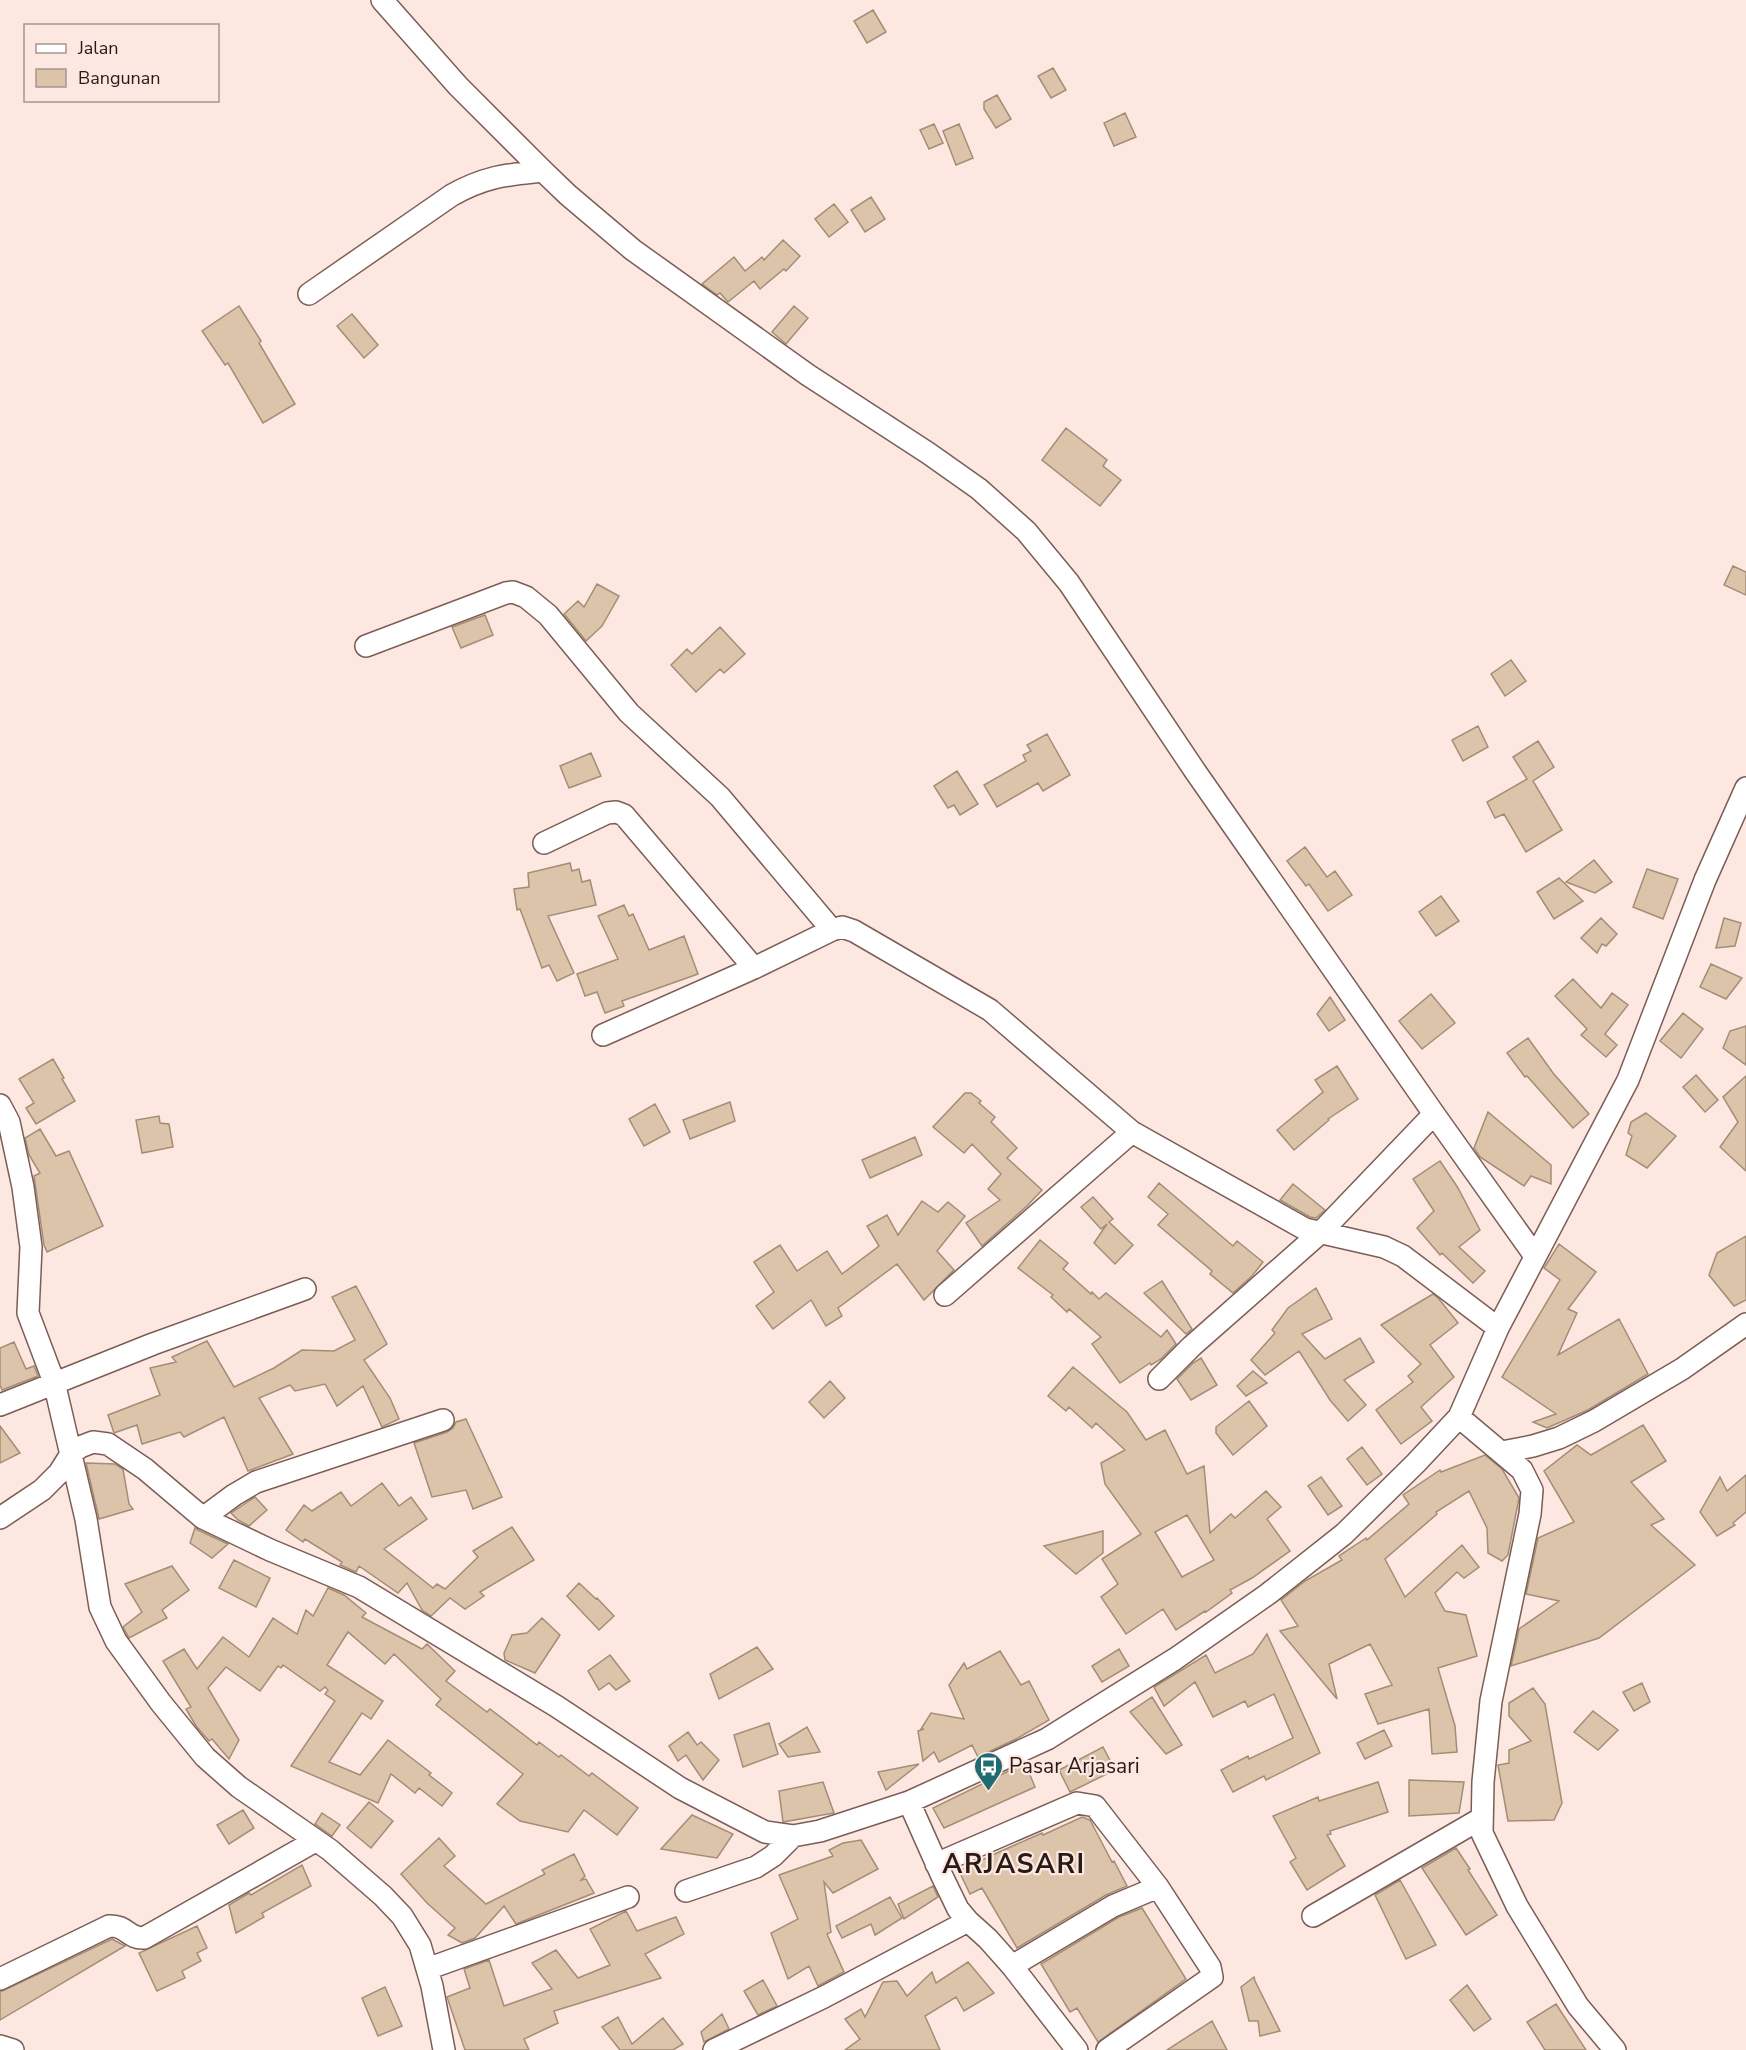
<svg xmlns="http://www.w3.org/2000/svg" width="1746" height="2050" font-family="'Nunito Sans',sans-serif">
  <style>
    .building { fill: #dcc4ab; stroke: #a48d75; stroke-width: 1.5; fill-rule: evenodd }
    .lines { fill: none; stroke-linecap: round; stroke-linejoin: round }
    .minor-casing { stroke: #7c5d55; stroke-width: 24 }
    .minor { stroke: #fff; stroke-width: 21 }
    .labels { text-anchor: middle; stroke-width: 4.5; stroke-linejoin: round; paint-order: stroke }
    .poi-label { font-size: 21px; fill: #271a17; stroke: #fde7e1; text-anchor: start }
    .district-label { font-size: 27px; font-weight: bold; letter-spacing: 1.5px; fill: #271a17; stroke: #fde7e1 }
  </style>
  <rect width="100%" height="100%" fill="#fde7e1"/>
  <path class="building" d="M873,10L886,32L867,43L854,21Z
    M1053,68L1066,90L1051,98L1038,76Z
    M997,95L1011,119L996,128L984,109V102Z
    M1125,113L1136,137L1114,146L1104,123Z
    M934,124L943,143L929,149L920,130Z
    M959,124L973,158L956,165L943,131Z
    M871,197L885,219L865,232L851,210Z
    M834,204L848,222L829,237L815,219Z
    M783,240L800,256L786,271L784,269L760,289L754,281L728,302L720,293L717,295L702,284L734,257L745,271L762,257L764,260Z
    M239,306L261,341L259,343L295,404L263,423L228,363L225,365L202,331Z
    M794,306L808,318L786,344L772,332Z
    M352,314L378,345L364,358L337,326Z
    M1066,428L1107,460L1103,466L1121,480L1100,506L1042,460Z
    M1733,566L1746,572V595L1724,585Z
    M597,584L619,596L602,626L586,641L564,614L578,601L584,607Z
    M485,615L493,635L461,648L452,627Z
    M720,627L745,654L724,673L720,669L696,692L671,665L687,649L692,654Z
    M1511,660L1526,681L1505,696L1491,674Z
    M1478,726L1488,747L1463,761L1452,740Z
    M1047,734L1070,775L1043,791L1038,783L997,807L984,785L1026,761L1023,755L1031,751L1027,745Z
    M1538,741L1554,767L1533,781L1562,830L1526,852L1504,814L1495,818L1487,802L1527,779L1513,757Z
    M591,753L601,776L569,788L560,766Z
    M957,771L978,804L960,815L954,805L948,808L934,786Z
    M1305,847L1327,877L1335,871L1352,895L1328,911L1309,884L1306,886L1287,861Z
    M1594,860L1612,882L1595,893L1566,882Z
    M570,863L572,871L579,869L582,882L590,880L596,905L548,916L574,973L557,981L549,965L542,968L520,909L517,910L514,889L529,887L528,873Z
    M1647,869L1678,879L1663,919L1633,907Z
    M1559,878L1583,901L1554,919L1537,892Z
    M1441,896L1459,921L1436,936L1419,912Z
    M624,905L629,916L633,914L649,950L684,936L698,974L622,1001L624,1006L605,1013L597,992L585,996L577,974L618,959L598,916Z
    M1601,918L1617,934L1606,946L1602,944L1597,953L1581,938Z
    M1724,918L1741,923L1735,946L1716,948Z
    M1711,964L1742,978L1726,999L1700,987Z
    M1573,979L1601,1008L1612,993L1628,1005L1605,1034L1617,1045L1606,1057L1581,1035L1587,1029L1555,996Z
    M1431,994L1455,1023L1422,1049L1399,1021Z
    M1330,997L1345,1020L1329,1031L1317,1014Z
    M1683,1013L1703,1029L1681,1058L1660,1041Z
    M1746,1026V1065L1723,1048L1730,1031Z
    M1528,1038L1553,1073L1589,1114L1573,1128L1527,1076L1525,1077L1507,1053Z
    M53,1059L64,1078L62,1079L75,1101L36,1124L26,1108L34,1103L19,1079Z
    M1337,1066L1358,1099L1328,1119L1329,1120L1294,1150L1277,1130L1323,1092L1315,1080Z
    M1696,1075L1718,1100L1705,1112L1683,1087Z
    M1746,1076V1171L1720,1147L1738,1122L1723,1097Z
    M965,1093H971L981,1101L979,1103L995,1117L991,1122L1017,1148L1007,1158L1042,1190L1027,1206L982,1246L966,1223L1000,1200L988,1189L1001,1174L972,1144L964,1153L933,1127Z
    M730,1102L735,1121L690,1139L683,1120Z
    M655,1104L670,1132L644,1146L629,1119Z
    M1488,1112L1551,1165V1184L1531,1176L1524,1186L1480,1157L1474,1148Z
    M1646,1113L1676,1136L1647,1168L1626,1155L1632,1136L1628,1133L1631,1122Z
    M159,1116L160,1123L169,1124L173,1147L142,1153L136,1120Z
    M40,1129L56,1156L69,1151L103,1226L47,1252L44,1245L34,1176L40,1173L29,1155L25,1138Z
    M915,1137L922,1155L870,1178L862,1160Z
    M1440,1161L1458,1188L1480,1230L1459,1247L1485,1271L1473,1283L1442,1253L1440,1255L1417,1228L1434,1211L1413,1179Z
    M1159,1183L1233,1246L1237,1241L1263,1262L1252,1276L1233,1293L1210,1274L1212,1271L1158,1225L1168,1214L1148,1197Z
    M1293,1184L1325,1210L1316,1218L1310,1217L1280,1200Z
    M1093,1197L1113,1219L1109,1222L1133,1245L1115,1264L1094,1243L1107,1224L1101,1229L1081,1207Z
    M922,1201L938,1212L948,1202L965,1216L937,1251L954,1270L924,1300L897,1264L838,1308L842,1316L826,1326L811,1300L773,1329L756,1306L774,1292L754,1262L780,1245L797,1271L827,1251L842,1274L879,1246L867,1226L887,1215L898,1235Z
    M1746,1236V1300L1734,1306L1709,1275L1717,1253Z
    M1040,1240L1068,1263L1063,1269L1091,1294L1092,1292L1099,1299L1106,1293L1161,1337L1167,1330L1176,1344L1161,1359L1151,1365L1150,1363L1120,1383L1092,1344L1101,1337L1069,1309L1067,1312L1051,1297L1053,1295L1018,1268Z
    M1559,1244L1596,1272L1568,1309L1577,1313L1558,1355L1619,1319L1648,1374L1588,1410L1547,1428L1533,1422L1556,1414L1502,1377L1560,1280L1544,1268Z
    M1162,1281L1192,1329L1186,1334L1144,1293Z
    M356,1286L387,1344L364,1360L390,1398L399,1419L382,1427L363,1386L337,1406L325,1384L295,1391L290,1385L259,1398L293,1454L248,1471L224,1417L184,1437L180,1432L142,1444L137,1425L114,1433L108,1415L160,1395L150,1368L176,1362L172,1357L207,1341L234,1387L274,1368L302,1350L334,1351L355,1340L332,1297Z
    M1316,1288L1332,1319L1302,1334L1325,1359L1360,1338L1374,1362L1344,1380L1366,1405L1348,1421L1330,1400L1299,1351L1265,1375L1251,1360L1275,1333L1272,1330L1288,1308Z
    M1433,1294L1439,1299L1458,1323L1430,1345L1454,1377L1421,1407L1432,1421L1401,1444L1376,1410L1413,1382L1408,1376L1421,1364L1381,1325Z
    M14,1342L26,1369L34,1366L38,1376L2,1390L0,1385V1348Z
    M1201,1358L1217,1385L1191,1400L1177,1379L1193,1363Z
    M1073,1367L1127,1412L1146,1440L1165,1430L1187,1474L1204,1466L1210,1533L1231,1514L1235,1518L1266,1491L1281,1507L1267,1519L1290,1551L1252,1578L1230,1590L1232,1593L1206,1612L1205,1611L1176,1630L1163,1609L1126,1634L1101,1597L1118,1584L1102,1559L1141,1534L1105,1484L1101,1463L1125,1450L1096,1423L1092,1428L1069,1407L1066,1411L1048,1396ZM1187,1515L1214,1560L1182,1577L1155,1532Z
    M1253,1371L1267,1383L1246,1396L1237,1386Z
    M830,1381L845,1398L824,1418L809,1402Z
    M1249,1401L1267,1426L1233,1455L1216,1433V1427Z
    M466,1419L502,1497L473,1509L466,1490L432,1497L414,1443L447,1432L453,1428L456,1422Z
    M1643,1425L1666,1461L1631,1482L1664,1519L1651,1525L1695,1565L1599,1638L1511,1666L1519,1629L1559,1601L1526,1594L1538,1538L1574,1522L1544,1471L1577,1445L1591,1455Z
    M0,1426L20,1453L0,1463Z
    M1362,1447L1382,1474L1367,1485L1347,1459Z
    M1485,1455L1502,1469L1519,1498L1508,1555L1502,1561L1488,1553L1487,1528L1469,1491L1436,1512L1437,1514L1385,1559L1405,1597L1462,1545L1479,1567L1464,1578L1457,1572L1435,1593L1445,1611L1466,1615L1477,1656L1438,1668L1455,1726L1457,1752L1432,1754L1429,1709L1378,1724L1365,1694L1392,1685L1370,1644L1329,1664L1337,1699L1280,1631L1298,1626L1281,1600L1305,1581L1342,1560L1339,1556L1366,1538L1367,1540L1409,1504L1403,1495L1440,1470L1441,1472Z
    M86,1463L115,1464L123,1469L129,1504L133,1509L99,1519Z
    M1746,1475V1512L1733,1523L1735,1525L1717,1536L1700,1512L1720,1477L1727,1491Z
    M1321,1477L1342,1506L1328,1515L1308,1486Z
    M382,1483L399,1506L411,1497L427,1519L384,1549L433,1588L437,1584L445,1589L478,1557L473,1551L512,1527L534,1560L480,1592L484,1596L465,1609L450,1598L431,1616L422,1610L407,1583L398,1593L359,1566L356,1572L340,1565L342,1562L305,1539L303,1542L286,1530L304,1505L312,1511L341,1492L351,1506Z
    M255,1497L267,1510L249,1526L238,1520L231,1513Z
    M195,1528L198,1530L228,1544L212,1558L190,1543Z
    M1103,1531V1553L1076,1574L1044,1546Z
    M234,1560L270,1578L256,1607L219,1588Z
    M172,1566L189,1590L162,1610L167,1618L129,1638L123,1627L142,1612L125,1584Z
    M579,1583L596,1599L597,1598L614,1616L599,1630L567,1596Z
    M328,1588L344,1595L366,1613L362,1617L422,1649L427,1644L455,1671L446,1681L487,1712L490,1709L537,1745L539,1742L559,1757L561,1755L589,1776L592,1773L638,1808L617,1835L584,1810L568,1832L520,1821L497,1804L523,1774L436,1705L441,1699L394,1654L385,1664L348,1632L327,1665L383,1701L371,1719L362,1713L329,1762L360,1775L388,1740L431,1773L429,1775L452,1793L442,1806L419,1788L415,1793L391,1774L378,1803L291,1766L335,1701L325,1694L328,1690L325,1687L320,1691L283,1665L281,1668L278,1666L260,1691L226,1667L208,1688L239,1740L229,1759L212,1739L209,1741L196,1726L186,1709L191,1707L163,1661L184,1649L197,1669L223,1637L249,1657L273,1618L297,1634L306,1610L313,1616Z
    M542,1618L560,1635L535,1673L505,1660L504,1653L512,1635L527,1633Z
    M1267,1634L1320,1753L1266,1780L1264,1776L1233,1792L1221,1770L1248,1756L1249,1759L1293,1738L1274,1694L1248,1707L1245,1701L1213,1717L1195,1682L1164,1706L1154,1687L1206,1655L1215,1673L1253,1654Z
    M757,1647L773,1669L719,1699L710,1674Z
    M1119,1649L1129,1666L1102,1682L1092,1666Z
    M1000,1651L1021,1685L1029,1681L1049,1720L1016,1739L978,1757L972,1745L939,1762L934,1752L923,1761L918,1731L924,1729H921L931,1713L964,1719L949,1685L964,1663L967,1669Z
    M610,1655L630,1681L616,1690L609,1683L599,1690L588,1671Z
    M1642,1683L1650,1702L1634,1711L1623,1692Z
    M1533,1688L1545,1704L1562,1803L1554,1820L1508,1821L1498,1765L1509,1763V1750L1531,1741L1509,1716V1703Z
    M1152,1697L1182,1745L1166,1754L1130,1712Z
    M1593,1711L1618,1730L1598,1750L1574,1732Z
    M769,1723L778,1754L743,1767L734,1735Z
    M807,1727L820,1752L788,1757L779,1744Z
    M1384,1730L1392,1746L1365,1759L1357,1743Z
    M688,1732L697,1745L701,1742L719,1760L703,1780L686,1755L678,1761L669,1746Z
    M1103,1747L1115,1770L1070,1792L1059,1770Z
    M1025,1763L1035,1787L944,1828L933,1808Z
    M919,1764L886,1790L878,1772Z
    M1409,1780L1464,1782L1459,1813L1409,1816Z
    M823,1782L834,1813L783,1822L779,1791Z
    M1378,1782L1388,1812L1330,1831L1331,1834L1327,1835L1345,1866L1307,1890L1290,1862L1296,1858L1273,1816L1318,1797L1319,1801Z
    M369,1802L393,1821L371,1848L347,1828Z
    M243,1810L254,1828L229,1844L217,1825Z
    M322,1813L340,1825L332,1836L315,1824Z
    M692,1815L733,1834L717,1858L661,1849Z
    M1082,1817L1090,1820L1112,1862L1114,1861L1127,1886L1106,1895L1017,1948L982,1888L970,1894L959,1871L999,1852L1042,1833L1043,1835Z
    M439,1838L455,1856L444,1866L486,1904L545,1874L542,1870L574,1854L585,1876L581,1880L586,1879L594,1893L516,1924L504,1906L475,1938L462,1943L448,1935L455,1928L427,1903L401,1874Z
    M861,1840L878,1869L833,1893L824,1882L831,1932L827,1934L844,1972L818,1986L809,1966L788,1979L771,1933L798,1919L779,1875L833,1856L829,1850L843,1843Z
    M1456,1848L1470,1869L1468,1870L1497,1915L1466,1935L1422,1868Z
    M302,1865L311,1886L262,1913L264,1917L236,1933L229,1905L249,1893L251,1895Z
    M1400,1880L1436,1945L1406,1959L1375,1895Z
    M933,1886L938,1897L904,1919L898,1904Z
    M890,1897L902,1918L875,1935L871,1924L842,1938L836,1926Z
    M1142,1908L1186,1979L1098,2042L1077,2008L1070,2012L1041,1964L1119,1917Z
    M626,1911L637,1931L676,1917L684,1934L645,1954L661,1978L554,2011L558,2023L524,2039L529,2050H465L447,1997L470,1988L464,1969L489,1960L504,2006L552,1989L532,1963L556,1950L578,1978L610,1965L590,1929Z
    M197,1926L207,1948L197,1953L201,1961L182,1971L185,1978L157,1991L139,1953Z
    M112,1939L125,1946L0,2020V1992Z
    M968,1962L994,1993L964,2011L956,1997L925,2016L940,2050H845L860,2039L845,2019L861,2009L865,2017L883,1982L897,1981L907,1996L932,1972L936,1983Z
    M1254,1977L1255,1981L1280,2031L1260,2036L1258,2021H1249L1241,1987Z
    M763,1980L777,2006L758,2015L744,1991Z
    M1467,1985L1491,2019L1474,2031L1450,2000Z
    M385,1987L402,2026L378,2036L362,1998Z
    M1556,2004L1586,2050H1545L1527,2022Z
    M722,2014L729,2029L704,2042L701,2032Z
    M618,2017L632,2044L663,2018L683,2044L673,2050H620L602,2027Z
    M1212,2021L1227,2050H1167Z"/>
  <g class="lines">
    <defs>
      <path id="minor" d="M382,0L458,86L543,171L568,195L633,250L808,375L928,453L979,489L1026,531L1069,583L1195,771L1434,1114L1535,1256
        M309,294L452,195C486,176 506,175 543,171
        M366,646L506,593L513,592L526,597L548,615L629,713L720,797L832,930
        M544,843L607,813L616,812L624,815L754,968
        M603,1035L754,968L832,930L842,927L854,931L990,1010L1132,1132L1305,1229L1384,1247L1403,1256L1498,1328
        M0,1105L9,1122L23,1187L31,1247L28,1313L54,1382L86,1519L100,1607L116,1641L161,1703L205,1757L239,1787L330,1850L383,1896L402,1916L420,1945L432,1986L444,2050
        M945,1295L1132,1132
        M1159,1379L1192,1346L1320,1233L1434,1114
        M0,1405L153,1344L305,1289
        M1459,1417L1522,1470L1532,1490L1530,1514L1491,1701L1483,1782L1482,1833L1517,1906L1578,2006L1615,2050
        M1502,1452L1533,1446L1559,1438L1594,1421L1682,1369L1746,1324
        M0,1518L42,1490L59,1473L71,1454L80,1447L93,1442L108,1444L145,1469L203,1518L270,1550L359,1587L556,1706L680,1788L765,1832L793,1836L820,1831L909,1802L1047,1739L1175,1659L1268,1594L1344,1534L1416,1463L1459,1417L1498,1328L1628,1080L1705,880L1746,788
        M203,1518L234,1495L256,1482L443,1420
        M909,1802L942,1876L958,1909L968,1921L988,1939L1012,1966L1077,2050
        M936,1864L1077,1803L1095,1806L1158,1887L1210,1967L1212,1977L1107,2050
        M686,1891L756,1867L773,1856L793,1836
        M1313,1916L1482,1818
        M1012,1966L1113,1906L1158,1887
        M427,1969L628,1897
        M0,1979L109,1926C127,1925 128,1939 144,1938L315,1841
        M0,2046L13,2050
        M714,2050L824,1997L968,1921"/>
    </defs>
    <use href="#minor" class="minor-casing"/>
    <use href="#minor" class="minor"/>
  </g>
  <defs>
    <symbol id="bus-pin" viewBox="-11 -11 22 30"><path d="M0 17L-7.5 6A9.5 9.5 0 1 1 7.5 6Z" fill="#1f6b6f" stroke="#fde7e1"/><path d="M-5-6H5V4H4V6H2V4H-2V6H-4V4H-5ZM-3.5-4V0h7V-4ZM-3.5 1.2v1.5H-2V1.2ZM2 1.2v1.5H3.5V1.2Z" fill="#fff"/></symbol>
  </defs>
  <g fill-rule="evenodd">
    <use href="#bus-pin" x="972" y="1750" width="33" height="45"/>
  </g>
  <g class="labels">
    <g class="poi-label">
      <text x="1009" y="1773">Pasar Arjasari</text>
    </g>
    <g class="district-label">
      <text x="1014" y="1873">ARJASARI</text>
    </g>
  </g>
  <rect x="24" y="24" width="195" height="78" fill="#fde7e1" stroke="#a79590" stroke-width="1.5"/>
  <rect x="36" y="44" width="30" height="9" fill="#ffffff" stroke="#a79590" stroke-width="1.5"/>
  <text x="78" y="54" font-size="18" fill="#271a17">Jalan</text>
  <rect x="36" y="69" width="30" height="18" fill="#dcc4ab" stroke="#a79590" stroke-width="1.5"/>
  <text x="78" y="84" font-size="18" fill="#271a17">Bangunan</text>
</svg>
